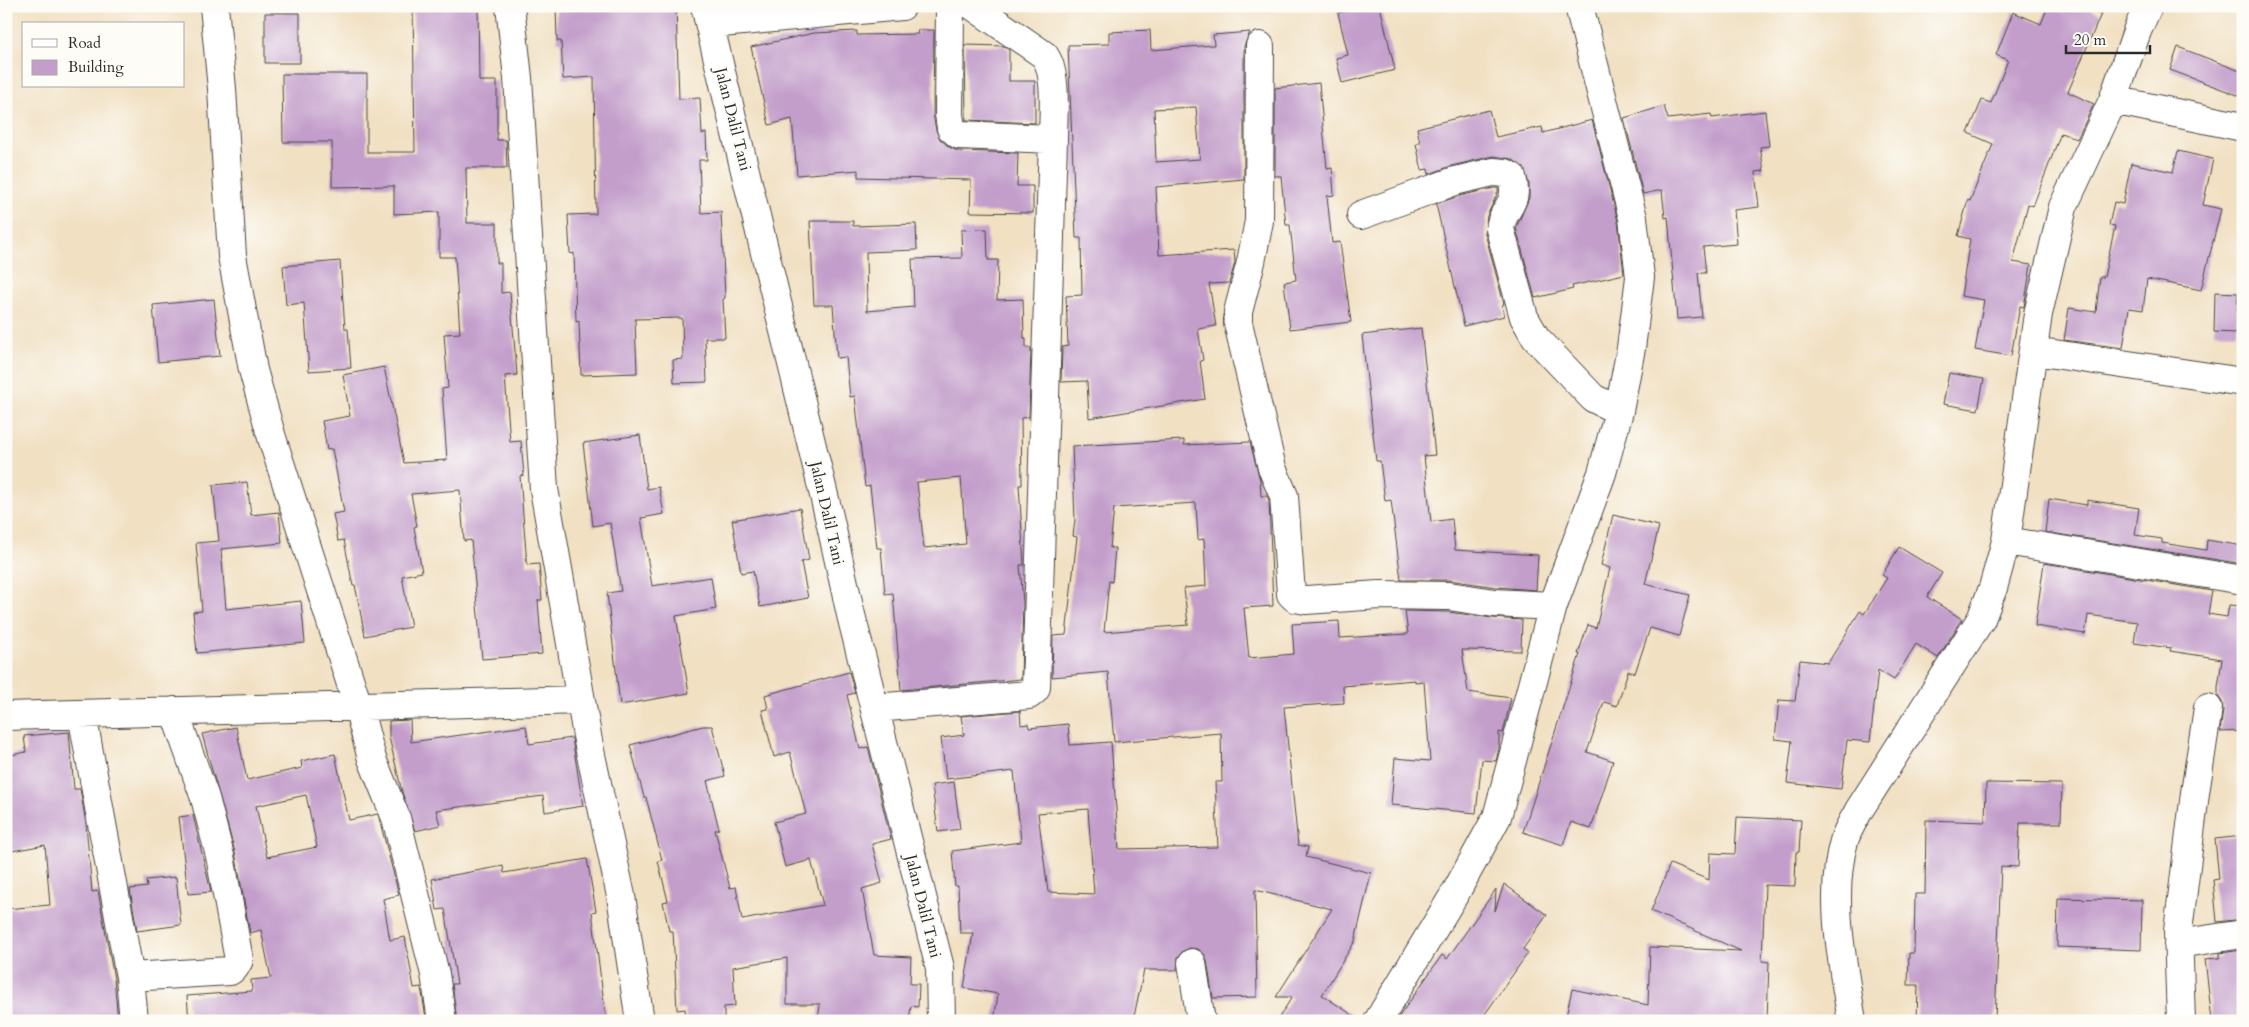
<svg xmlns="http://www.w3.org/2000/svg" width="2249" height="1027" font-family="Cardo,serif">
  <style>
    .building { fill: #c39ecb; fill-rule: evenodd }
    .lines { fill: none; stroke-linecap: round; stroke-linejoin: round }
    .minor-casing { stroke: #494642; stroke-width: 30 }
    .minor { stroke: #fff; stroke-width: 28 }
    .labels { text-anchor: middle; stroke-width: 4; stroke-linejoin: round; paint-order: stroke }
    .street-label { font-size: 16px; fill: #2b2b2b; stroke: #fdfcf7 }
  </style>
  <rect width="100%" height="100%" fill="#fdfcf7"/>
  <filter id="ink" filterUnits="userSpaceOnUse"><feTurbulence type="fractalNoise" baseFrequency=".02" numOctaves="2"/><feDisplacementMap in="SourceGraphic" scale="10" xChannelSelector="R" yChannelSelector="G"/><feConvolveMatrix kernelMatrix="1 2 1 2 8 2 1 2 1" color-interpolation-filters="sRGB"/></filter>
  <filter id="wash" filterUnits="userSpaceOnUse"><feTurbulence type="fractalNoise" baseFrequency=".0096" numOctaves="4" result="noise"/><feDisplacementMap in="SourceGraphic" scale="20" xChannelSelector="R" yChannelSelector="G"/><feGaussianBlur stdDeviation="1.12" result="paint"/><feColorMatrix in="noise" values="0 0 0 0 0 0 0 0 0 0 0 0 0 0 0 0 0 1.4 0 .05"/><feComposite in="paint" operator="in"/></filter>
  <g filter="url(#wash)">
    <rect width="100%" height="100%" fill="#f1e0c2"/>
    <g id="blocks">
      <path class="building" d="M413,6H478L479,81H497V140H506L507,168H466L467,223H497V263H501V293L510,292L517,375L505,376L510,442L521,441L524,475L520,476L527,565L539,564L542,600H538L542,654L482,659L471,540L464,541L460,490L411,494L417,526L414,527L422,572L402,576L411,627L365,636L355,585L353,586L344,540L338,541L333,514L344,512L332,449L327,450L322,421L350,416L343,375L384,367L404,463L447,460L442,389L448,388L444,334L460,333L455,257H439V212L394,214V186L332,187V142H283L282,74H367V152H415Z
        M556,6H676L679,99L700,98L702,134L706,133L707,160H699L701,213L721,212L725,298L723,299L725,338H705L707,382L674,383L673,360L683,359L682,318L635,319L637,373L581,375L579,321L576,322L574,253L570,254L568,215L596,214L594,77L563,79L561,41H557Z
        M1367,6H1380L1395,70L1342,83L1336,58L1348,55L1338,13Z
        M2048,6H2082L2101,14L2068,92L2094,104L2077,139L2061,133L2033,206L2028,204L2013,262L2031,265L2024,307L2020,306L2011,356L1975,350L1984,300L1961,296L1970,239L1958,236L1968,200L1970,201L1993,144L1968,133L1982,100L1991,103L2008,60L1996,55L2013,12L2041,24Z
        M265,13H300V63H265Z
        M917,30H934L933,114L936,130L940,139L949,147L958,151L1018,153L1017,186H1033V213L970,212L971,180L858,177V170L797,175L792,119L769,125L751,47L814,33L857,31V35L918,34Z
        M1150,30L1151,50L1214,45L1213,35L1250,32L1244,46V179L1156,187L1159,255L1234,250L1235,263L1229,283L1209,284L1216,326L1198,329L1203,360L1200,361L1205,399L1089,418L1087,381L1061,382L1062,347L1068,346L1066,296L1082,295L1081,238H1076L1068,45L1109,44V32ZM1196,107L1200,159L1156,162L1154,109Z
        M965,45L1004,46L1009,50V81H1035V123L966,120Z
        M2178,47L2243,72V97L2170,70Z
        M1319,83L1327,169L1332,168L1334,195L1327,196L1332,243L1340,242L1351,322L1290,329L1284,282L1296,280L1290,225H1286L1281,176H1275V88Z
        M1664,106L1668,119L1711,114L1712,118L1765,111L1769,146L1760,147L1764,171L1755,172L1759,207L1734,210L1737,244L1703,247L1706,273H1698L1702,317L1677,319L1668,217L1665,218L1662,190L1643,194L1624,118Z
        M1489,110L1496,137L1542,127L1543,133L1592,120L1618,221L1624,274L1572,286L1573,289L1535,298L1516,228L1529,198V184L1524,168L1512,159L1494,156L1451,166L1429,174L1428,169L1422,170L1416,144L1420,143L1417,128Z
        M2178,151L2213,159L2203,205L2221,209L2201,290L2147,279L2143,310L2129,308L2123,348L2064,340L2069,308L2096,312L2100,277H2104L2115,226L2109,225L2114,202L2123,204L2131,163L2173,172Z
        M1494,188H1498V192L1487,216L1485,233L1504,304L1502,305L1504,316L1464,326L1436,204L1459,196Z
        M810,221H853V226L916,224L917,250L866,252L867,311L914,307L912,259L962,258L961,230L987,229L988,260H998L997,300L1023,299L1024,338H1026V348H1031L1029,417L1021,418L1022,485H1019L1024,565H1020L1023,602L1021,679L901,690L893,593L885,594L881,548H877L870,486L865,487L855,396L850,397L846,357L837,358L833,305H814ZM961,478L966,544L924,548L917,482Z
        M340,261L345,329H348L351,368L309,371L304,303L286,305L283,266Z
        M2215,292L2238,293L2236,333L2214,332Z
        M214,299L220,356L158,362L153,305Z
        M1421,328L1435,455L1424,456L1431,522L1452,519L1455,550L1538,555L1536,590L1496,587L1449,580H1401L1391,500L1385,501L1380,461H1376L1362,335Z
        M1949,373L1984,379L1978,410L1943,404Z
        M640,435L647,489L659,487L664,514L641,518L652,586L711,577L716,609L676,616L689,693L620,705L607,593L621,591L610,523L593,526L583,443Z
        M1184,440V445L1250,442L1260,480L1261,496H1267L1269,500L1273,606L1244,608L1249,658L1294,654L1292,624L1339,621L1340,638L1408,634L1405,611L1448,612L1492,618L1522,620L1521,651L1462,650L1468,692L1511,698L1503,733L1499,732V749L1496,761L1482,760L1476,813L1391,805L1395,758L1430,761L1424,681L1415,682V680L1343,686L1344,703L1284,707L1298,845L1308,847L1306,857L1371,873L1355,941L1322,995L1362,1021H1277L1292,997H1276L1332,909L1255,890L1257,997L1213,998L1207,961L1204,954L1198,949L1190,948L1183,951L1178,957L1177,970H1144L1133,1021H994L998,994L964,988L973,933H960L958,886H955L952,851L1021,842L1014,771L946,779L941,738L964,735L961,716L1020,711L1021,725L1028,724L1029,728L1068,724L1070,745L1111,742L1119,849L1218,847L1215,782H1222L1221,733L1114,742L1108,672L1052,677L1053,636L1066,635L1077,537L1073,536L1075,520L1072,446ZM1196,503L1198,540L1204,539L1206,586L1184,588L1188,625L1104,632L1109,581L1112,582L1115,548H1110L1114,508ZM1088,809L1094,894L1048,892L1038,813Z
        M247,482L251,515L279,512L282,543L221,549L226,609L301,601L305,643L197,653L193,612L202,611L196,543L219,541L213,485Z
        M2049,499L2087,505V500L2139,508L2135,535L2162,539V543L2206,550L2207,540L2243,546V564L2045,532Z
        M800,508L809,560L801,562L808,598L760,607L753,571L741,573L732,520Z
        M1613,515L1659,526L1645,584L1690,595L1679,636L1650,628L1635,673L1628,671L1617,706L1604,702L1587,752L1613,761L1591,829L1571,822L1563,845L1523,832L1580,654H1578L1588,625L1596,628L1610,568L1601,565Z
        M1899,547L1942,573L1927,597L1962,619L1938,658L1916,644L1894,680L1878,670L1870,742L1847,740L1841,789L1787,783L1792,741L1775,739L1779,700L1795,701L1800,660L1828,663L1860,611L1864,614L1887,578L1882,575Z
        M2044,563L2212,591L2208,614L2227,617L2229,605L2243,606V731L2220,732L2223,710L2222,702L2218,696V687L2222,659L2170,651L2171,648L2134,643L2137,622L2088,615L2085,634L2035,626Z
        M849,672L855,693L847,695L860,749L868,747L891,839L872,844L882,883L862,889L874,955L911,957L910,984H919L918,1007L911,1006L909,1021H818L820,1004H787V958L733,967L735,1006L724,1007V1021H686L685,1009L677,1010L673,931H669L663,902L668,901L658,861L662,860L646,797H644L630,745L703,726H712L725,776L707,781L719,829L715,830L730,888L736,887L742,920L823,905L811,860L785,867L774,822L806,814L790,752L774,757L762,710L768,709L765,695Z
        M410,720L411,742L526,726L529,744L572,738L583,806L545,812L543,796L436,810L440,825L415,831L402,792L389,737V721Z
        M236,727L247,780L302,768L301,761L335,754L349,820L378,814L399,895L383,899L390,940L405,937L414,988L421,987L426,1018L393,1021H316V1016L251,1021H189L187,996L252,991L251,980L271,978L261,930L250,933L235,852L202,734ZM306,795L317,847L267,857L256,806Z
        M69,732L74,789H80L86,824L92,892L98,891L114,979L118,1021H6V909L50,905L45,845L6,852V756L26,752L24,736Z
        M954,782L960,829L938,832L932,785Z
        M1986,783L2062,784L2061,823H2020L2018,867L2001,866L1995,1021H1917L1918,985H1908L1909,953H1914L1915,894H1925L1926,820L1985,822Z
        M193,815L211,892L188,894L179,817Z
        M1737,817L1801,820L1799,852H1796L1795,886L1765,885L1762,961L1769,962L1767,1021H1565L1572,989L1648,1005L1650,947L1741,951L1651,911L1670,864L1709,880L1710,853L1735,854Z
        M2243,836V919L2217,922L2213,880L2219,879L2215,839Z
        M587,859L596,911L592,912L606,1018L583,1021H457L452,984H457L445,909L437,910L432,879L503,866L504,873Z
        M176,877L181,925L137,931L130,889L147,887L146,880Z
        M1504,884L1547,915L1523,949L1528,953L1480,1021H1396L1442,955L1447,959L1496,889L1495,911Z
        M2058,898L2142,900L2141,950L2057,947Z
        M2243,950V1021H2212L2205,959L2220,958V953Z"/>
    </g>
  </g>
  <g filter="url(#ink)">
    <use href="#blocks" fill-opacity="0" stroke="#494642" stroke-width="1"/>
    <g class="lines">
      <defs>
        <path id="minor" d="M214,6L222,89L232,256L253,370L272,438L358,706L372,759L396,818L435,974L442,1021
          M510,6L518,78L544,489L588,741L621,896L640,1021
          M705,6L828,512L851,615L940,968L941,1021
          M950,6L949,114L951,128L959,135L1053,139
          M711,24L902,6
          M1260,46L1259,221L1251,262L1238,312V323L1272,468L1284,496L1291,594L1295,598L1306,600L1379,595L1449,596L1494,603L1553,606
          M2113,100L2243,127
          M1361,215L1455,181L1493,172L1505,173L1512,177C1520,206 1502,206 1500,229L1524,317L1536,338L1593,398L1619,411
          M2034,351L2243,382
          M2006,541L2243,580
          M875,708L1029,695L1035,690L1036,687L1053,139C1053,117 1058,72 1044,55L973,6
          M82,714L130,977L134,1021
          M6,716L581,700
          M2178,944L2243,934
          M1192,963L1201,1021
          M130,977L230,971L235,967L239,960L220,856L205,798L174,711
          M1378,1021L1457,890L1497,817L1553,606L1602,473L1619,411L1631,348L1640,277L1633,218L1579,6
          M1852,1021C1843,965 1828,897 1844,841C1847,830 1854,820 1859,810L1981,619L1993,588L2006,541L2038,314L2063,207L2113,100L2137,31L2148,6
          M2181,1021L2178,931L2195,793L2208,708"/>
      </defs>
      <use href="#minor" class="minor-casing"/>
      <use href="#minor" class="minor"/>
    </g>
  </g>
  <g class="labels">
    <g class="street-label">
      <text transform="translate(734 119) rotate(76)" y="6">Jalan Dalil Tani</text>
      <text transform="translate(828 513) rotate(77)" y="6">Jalan Dalil Tani</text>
      <text transform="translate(924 906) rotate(76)" y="6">Jalan Dalil Tani</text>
    </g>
  </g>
  <rect width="2249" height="1027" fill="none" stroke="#fdfcf7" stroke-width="25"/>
  <rect x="22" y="22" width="162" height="65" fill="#fdfcf7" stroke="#a9a8a5"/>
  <rect x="32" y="39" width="25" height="8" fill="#ffffff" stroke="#a9a8a5"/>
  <text x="68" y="48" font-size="15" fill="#2b2b2b">Road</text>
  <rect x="32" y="60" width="25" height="15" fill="#c39ecb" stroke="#a9a8a5"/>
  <text x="68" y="72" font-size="15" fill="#2b2b2b">Building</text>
  <path d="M2066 45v8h84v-8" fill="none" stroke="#2b2b2b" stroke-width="2.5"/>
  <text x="2074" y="45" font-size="15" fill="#2b2b2b" stroke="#fdfcf7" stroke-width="4" paint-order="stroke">20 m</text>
</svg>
